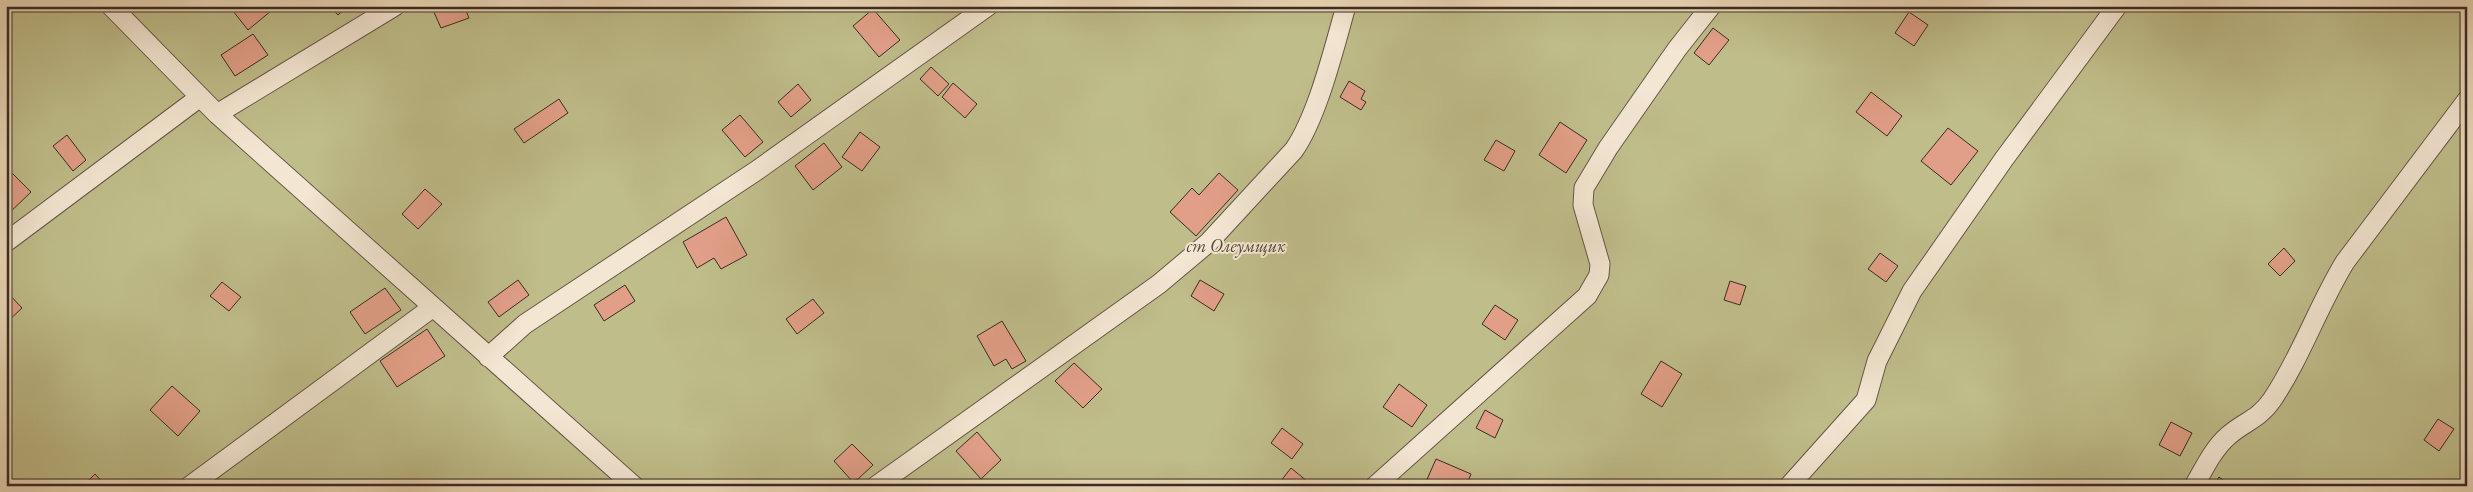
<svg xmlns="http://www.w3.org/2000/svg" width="2473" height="492" font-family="'EB Garamond',serif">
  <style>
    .green { fill: #bfbd8a; stroke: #7c7457 }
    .building { fill: #e19f87; stroke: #3a2c24 }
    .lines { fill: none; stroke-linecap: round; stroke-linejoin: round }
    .lane-casing { stroke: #665749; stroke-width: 21 }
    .lane { stroke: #f3e6d2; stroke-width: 19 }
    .labels { text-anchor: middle; stroke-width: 4; stroke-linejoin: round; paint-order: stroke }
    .park-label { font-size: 18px; font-style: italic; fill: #554938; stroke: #f3e6d2 }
  </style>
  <rect width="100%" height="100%" fill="#ecd9b9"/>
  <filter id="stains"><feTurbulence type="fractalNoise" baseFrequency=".004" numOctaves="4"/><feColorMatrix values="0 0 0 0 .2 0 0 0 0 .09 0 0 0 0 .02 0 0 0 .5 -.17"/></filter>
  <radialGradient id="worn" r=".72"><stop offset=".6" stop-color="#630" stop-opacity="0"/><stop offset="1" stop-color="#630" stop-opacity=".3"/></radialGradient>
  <path class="green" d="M6,6H2467V486H6Z"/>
  <path class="building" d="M229,6H267L271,11L248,30Z
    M330,6H348L338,15Z
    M442,6H464L469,18L441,28L433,10Z
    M873,9L900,40L879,57L853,26Z
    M1909,12L1928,25L1914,46L1895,33Z
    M1713,28L1729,40L1709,65L1694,53Z
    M253,34L268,55L235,76L221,55Z
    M931,67L949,84L938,96L920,79Z
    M1349,81L1365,91L1361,99L1366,102L1361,110L1340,97Z
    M953,83L977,104L965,118L942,97Z
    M798,84L811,100L791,117L778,102Z
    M1871,92L1902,116L1887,136L1856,112Z
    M559,99L568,113L524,143L514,129Z
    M740,115L763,142L745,157L722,130Z
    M1560,122L1587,140L1566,173L1539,155Z
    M1948,128L1978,151L1951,185L1921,161Z
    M860,132L880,147L862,171L842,157Z
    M67,135L86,160L73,171L53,146Z
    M1496,140L1515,151L1504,171L1484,160Z
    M824,143L842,167L813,190L795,166Z
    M10,171L31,192L6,216V175Z
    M1219,173L1238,190L1196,236L1170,212L1192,188L1199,195Z
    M425,189L442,204L418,229L402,214Z
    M726,217L747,255L721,269L714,258L697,268L683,242Z
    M2284,248L2295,261L2280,276L2268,264Z
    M1880,253L1898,266L1886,282L1868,269Z
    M518,280L529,295L499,317L488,302Z
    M1200,280L1224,294L1214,311L1191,296Z
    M1730,281L1746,286L1740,305L1724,300Z
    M222,282L241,297L229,311L210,296Z
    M625,285L635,301L604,321L594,305Z
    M385,288L401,310L365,334L350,312Z
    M6,291L22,308L6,323Z
    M813,299L824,313L797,334L786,319Z
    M1495,305L1518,320L1505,340L1482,324Z
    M1002,321L1026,361L1012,369L1006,359L994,366L977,336Z
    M427,329L445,356L397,387L380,361Z
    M1661,361L1682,374L1662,407L1641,394Z
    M1074,363L1102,389L1083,408L1055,381Z
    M1399,384L1427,405L1412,427L1383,407Z
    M172,386L200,411L178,436L150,410Z
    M1485,410L1503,420L1495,438L1476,428Z
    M2438,419L2454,429L2439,451L2424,440Z
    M2171,422L2192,433L2180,456L2159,445Z
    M1282,428L1303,444L1292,459L1271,443Z
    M977,432L1001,460L981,479L956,451Z
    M852,444L873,465L858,479L852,481L834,461Z
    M1436,459L1471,474L1466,486L1425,484Z
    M1291,468L1313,486H1277Z
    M95,474L106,486H83Z
    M2219,477L2231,486H2214Z"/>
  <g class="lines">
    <defs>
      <path id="lane" d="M111,6L217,114L634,486
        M217,114L395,6
        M6,242L200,97
        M488,357L525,324L756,171L988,6
        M190,486L433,307
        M876,486L1159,284L1209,242L1294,150C1318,115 1334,48 1346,6
        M1375,486L1587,296L1599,275L1600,264L1583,205L1584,188L1608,148L1677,49L1711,6
        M1789,486L1866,400L1877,361L1912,291L2004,159L2117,6
        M2194,486C2204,469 2213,449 2228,436C2245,421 2258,420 2272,400C2301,357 2318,306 2345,262L2467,100"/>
    </defs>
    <use href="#lane" class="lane-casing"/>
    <use href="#lane" class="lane"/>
  </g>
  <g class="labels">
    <g class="park-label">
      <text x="1236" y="252">ст Олеумщик</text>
    </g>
  </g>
  <rect width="2473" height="492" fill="none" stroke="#ecd9b9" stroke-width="25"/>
  <rect x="8" y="8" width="2458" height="477" fill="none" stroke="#3a2c24" stroke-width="2.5"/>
  <rect x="12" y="12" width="2448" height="467" fill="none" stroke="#3a2c24"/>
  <rect width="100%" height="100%" filter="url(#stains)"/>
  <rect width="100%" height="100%" fill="url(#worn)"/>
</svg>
